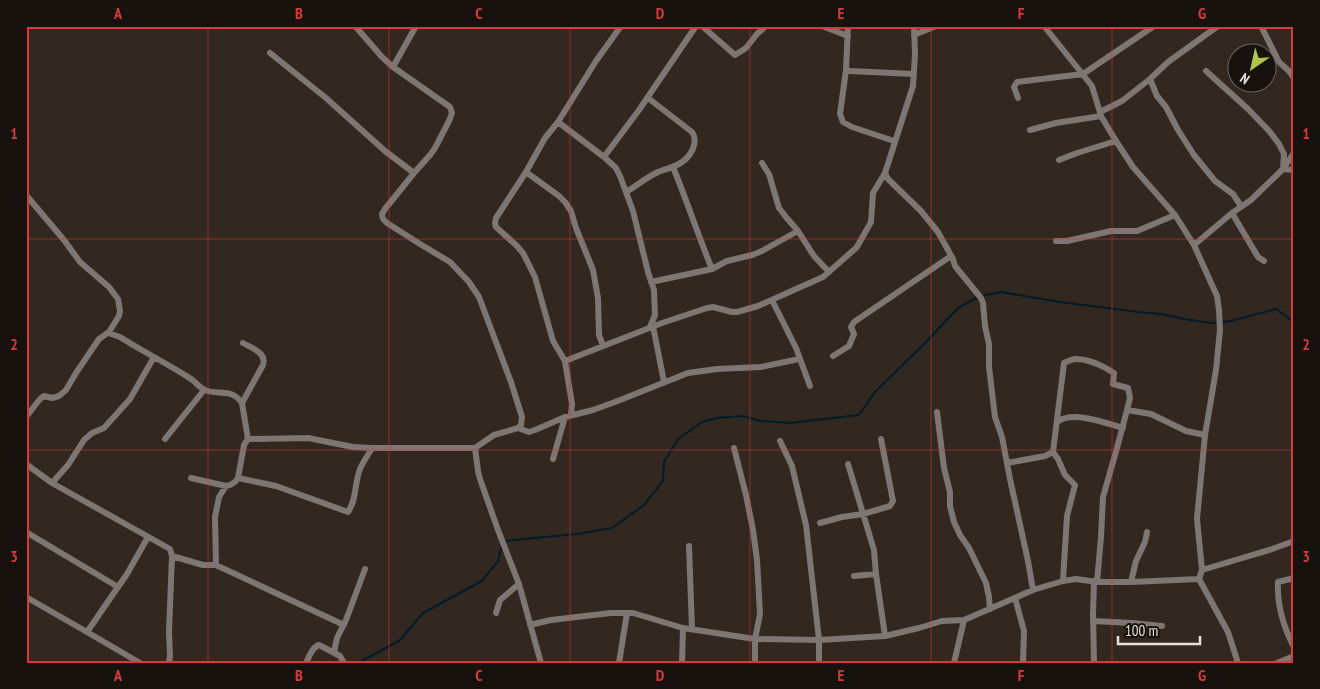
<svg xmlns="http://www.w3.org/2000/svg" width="1320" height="689" font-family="'PT Sans Narrow',sans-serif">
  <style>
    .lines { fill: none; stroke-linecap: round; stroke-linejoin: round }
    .stream { stroke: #001b2a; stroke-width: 2 }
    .minor { stroke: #7d7673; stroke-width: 6 }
    .grid { fill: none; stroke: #d83a3a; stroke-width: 1; stroke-opacity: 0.55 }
    .neatline { fill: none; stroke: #d83a3a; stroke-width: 2 }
    .grid-label { font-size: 16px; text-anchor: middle; font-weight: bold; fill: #d83a3a }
  </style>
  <rect width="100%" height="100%" fill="#322820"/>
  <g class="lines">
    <path class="stream" d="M504,541L577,534L612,528L644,505L663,481L664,462L678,439L702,422L717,418L743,416L761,421L790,423L859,415L875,392L923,345L958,308L980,296L1001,292L1060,302L1138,312L1161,314L1184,319L1212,323L1231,321L1276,309L1294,322
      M358,663L399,641L423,613L482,581L498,561L502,545"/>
    <path class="minor" d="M702,26L735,55L746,48L757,34L766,26
      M822,26L848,36
      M848,26L846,70L850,71L914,74
      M1044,26L1092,86L1101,116L1116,141L1133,167L1175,215L1194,245L1217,296L1219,310L1220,330L1216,370L1205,435L1197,519L1202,570L1199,579L1228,632L1238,663
      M1261,26L1279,62L1289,71L1294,78
      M914,35L936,26
      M270,53L326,98L385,151L414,173
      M393,67L416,26
      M846,70L840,114L843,122L852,127L894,141
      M1206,71L1248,109L1270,132L1279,144L1284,154L1283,169
      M1150,79L1157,96L1166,107L1178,130L1194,155L1215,181L1233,194L1241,206
      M1018,98L1014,87L1017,82L1083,74L1154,26
      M1100,112L1122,101L1150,79L1168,62L1218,26
      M558,122L604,157L616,168L620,176L633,211L648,272L654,290L655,315L650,327
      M1030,130L1056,123L1101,116
      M604,157L639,110L696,26
      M1059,160L1077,153L1116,141
      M762,163L769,174L779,208L786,217L798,231L814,256L829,272
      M673,167C687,201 698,235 712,269
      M1283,169L1294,153
      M526,172L559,196L565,202L571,211L576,228L593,270L598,298L599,335L603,346
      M885,173L888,179L921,211L938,232L953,259L955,266L981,298L983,303L985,326L989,344V367L995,417L1002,437L1010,479L1028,561L1033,590
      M626,192C636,186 646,178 656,173C664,169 674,168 682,162C691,156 699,142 692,132L648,98
      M26,195L64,240L80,262L109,287L118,299L120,311L119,316L109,332
      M1232,213L1258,257L1264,261
      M1056,241H1067L1111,231H1137L1175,215
      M1194,245L1232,213L1251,200L1283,169L1294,170
      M651,282L712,269L727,261L752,255L762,251L798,231
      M772,300L796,348L810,386
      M653,326L664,382
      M833,356L849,346L854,334L851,327L854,322L951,256
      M565,361L662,323L707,308L713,307L732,312H737L758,306L823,277L856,248L858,245L871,222L873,193L885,173L913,86L915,54L914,26
      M242,403L263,365C267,353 252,348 243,343
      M1127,410L1151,414L1186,431L1205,435
      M937,412L944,468L950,492V506L954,522L960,535L969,548L986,583L989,597L990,609
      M571,415L572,404L565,361L553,341L535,277L523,253L516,245L496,227L495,223L496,218L526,172L545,138L558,122L596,61L621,26
      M26,417L40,399L44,396L52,398L59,396L66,390L76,373L99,339L109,332L111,334L120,337C142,351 166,363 188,377C194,380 198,386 203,389C216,397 230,386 242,403L248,439L308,438L353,447L372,448H475L494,435L518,428L521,425L522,417L511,382L479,297L469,282L450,262L420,244L387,223L383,219L382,214L385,209L414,173L430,155L435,148L449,121L452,113L450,107L393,67L382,57L355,26
      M1057,422C1073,410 1105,423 1123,428
      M518,428L529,432L535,430L565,417L593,410L615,402L688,373L717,369L761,367L799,359
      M165,439L204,390
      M780,441L792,466L806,525L819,640V663
      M475,448L478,471L480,479L498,530L519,584L541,663
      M734,448L746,495L753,530L757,560L760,614L755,639L819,640L885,636L919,628L942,621L964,620L1033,590L1063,581L1076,579L1097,582H1131L1199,579
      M1053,452L1058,459L1065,475L1075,485L1067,516L1063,581
      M553,459L565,417
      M1007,463L1045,456L1053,452L1064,363C1068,361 1072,359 1076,359C1089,359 1103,366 1114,373L1113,384L1128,388L1130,398L1127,410L1117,448L1103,497L1101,537L1097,582
      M26,464L52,483L68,465L84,440L92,433L104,428L130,399L154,357
      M848,464L874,550L876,574L885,636
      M191,478L226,486C232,485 235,483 238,478L244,445L248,439
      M238,478L276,486L348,512C357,499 354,485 360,469C363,462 368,455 372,448
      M52,483L170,549L172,556L203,565H216L344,625
      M820,523L842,517L863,514L890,506L893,501L881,439
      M26,532L118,587
      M689,546L692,629
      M216,565L215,517L219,497L226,486
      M1202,570L1272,549L1294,541
      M854,576L876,574
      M1294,578L1278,582C1277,604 1284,628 1294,647
      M1094,581L1093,614L1094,663
      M1131,582L1136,561L1145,542L1147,532
      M26,597L87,632L127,574L148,537
      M1015,598L1024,631L1023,663
      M496,613L500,600L519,584
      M1093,621L1132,623L1162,626
      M530,625L551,620L611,613H633L683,628L755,639V663
      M87,632L140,663
      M334,652L337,638L346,620L365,569
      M169,663L170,656L169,632L172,556
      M306,663C309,657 312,647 319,645L340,656L344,663
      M619,663L627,613
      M682,663L683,628
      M954,663L964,620
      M1277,663L1294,656"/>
  </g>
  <path class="grid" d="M208,26V663M389,26V663M570,26V663M750,26V663M931,26V663M1112,26V663M26,239H1294M26,450H1294"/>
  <rect width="1320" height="689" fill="none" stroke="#17120e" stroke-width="55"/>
  <g transform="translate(1252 68) rotate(214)"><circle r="24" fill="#17120e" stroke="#6a6460"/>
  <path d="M0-4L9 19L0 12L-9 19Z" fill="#b2c34c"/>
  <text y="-8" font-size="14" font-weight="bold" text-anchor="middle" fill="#e6e0da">N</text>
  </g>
  <path d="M1118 636v8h82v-8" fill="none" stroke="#e6e0da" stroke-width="2.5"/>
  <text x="1125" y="636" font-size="15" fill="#e6e0da" stroke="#17120e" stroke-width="4" paint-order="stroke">100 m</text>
  <rect x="28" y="28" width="1264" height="634" class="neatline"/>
  <g class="grid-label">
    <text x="118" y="19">A</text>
    <text x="299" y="19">B</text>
    <text x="479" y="19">C</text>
    <text x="660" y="19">D</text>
    <text x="841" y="19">E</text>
    <text x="1021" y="19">F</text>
    <text x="1202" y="19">G</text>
    <text x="14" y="139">1</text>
    <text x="1306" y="139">1</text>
    <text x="14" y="350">2</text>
    <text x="1306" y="350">2</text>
    <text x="14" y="562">3</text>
    <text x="1306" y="562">3</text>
    <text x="118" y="681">A</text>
    <text x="299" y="681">B</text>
    <text x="479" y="681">C</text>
    <text x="660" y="681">D</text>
    <text x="841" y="681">E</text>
    <text x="1021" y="681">F</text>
    <text x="1202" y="681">G</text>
  </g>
</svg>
